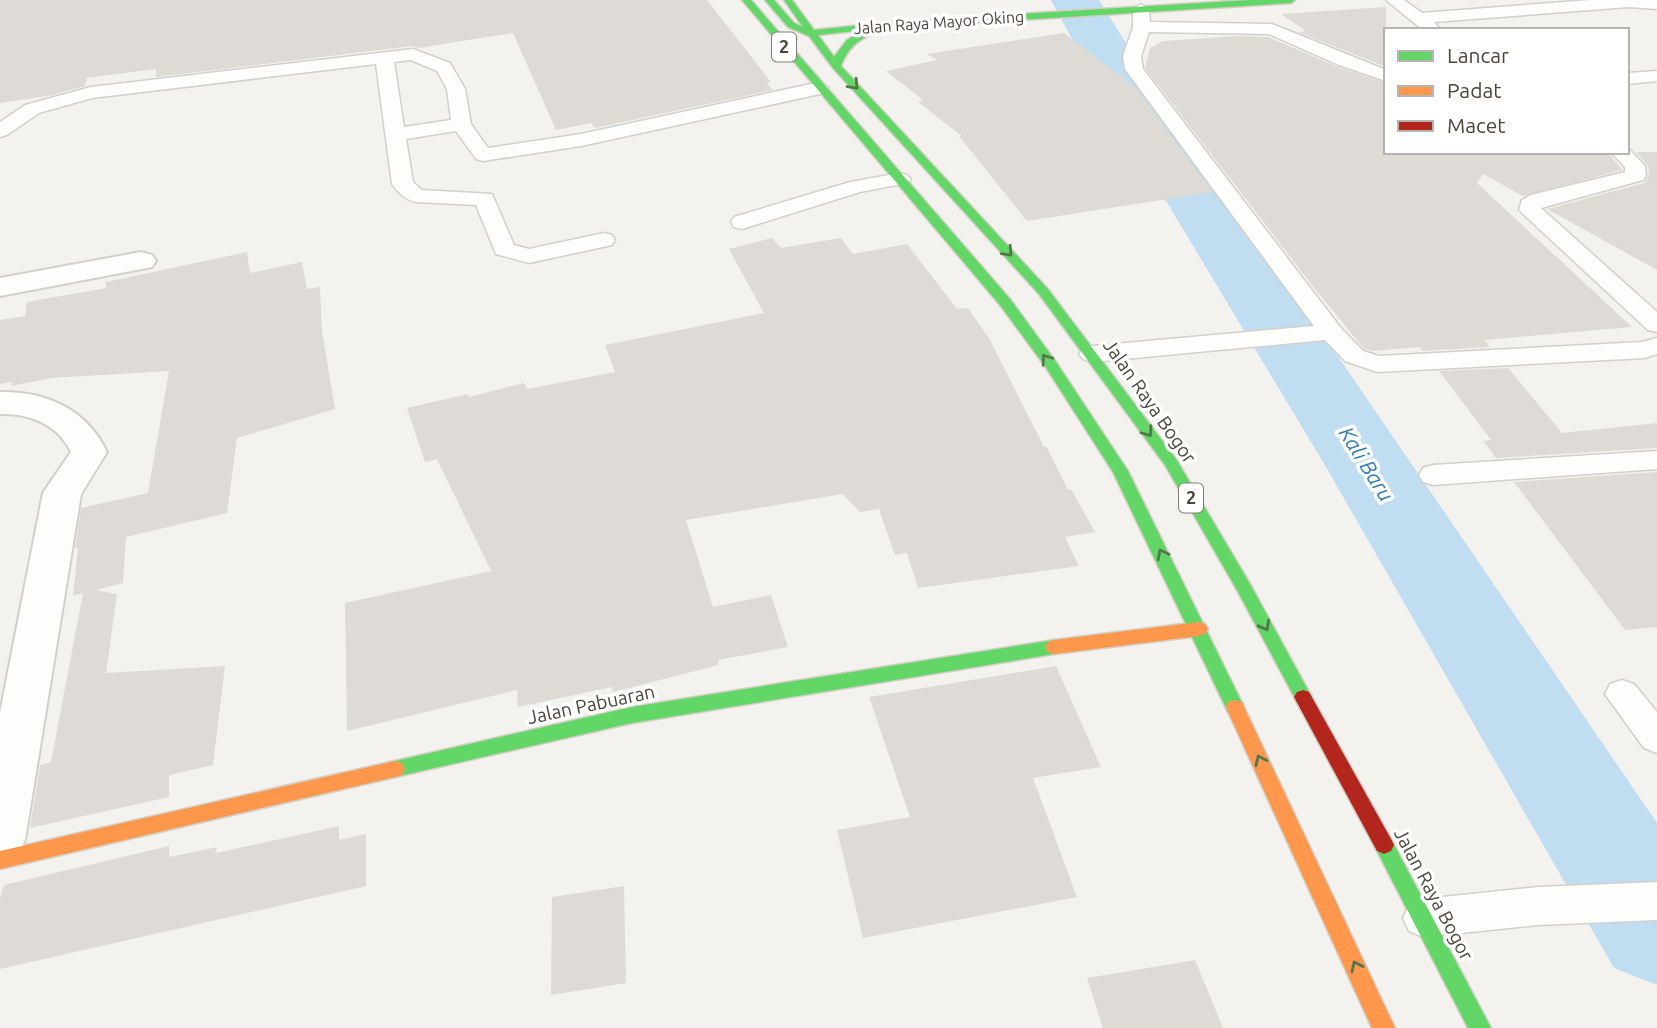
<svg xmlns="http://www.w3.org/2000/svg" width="1657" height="1028" font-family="Ubuntu,sans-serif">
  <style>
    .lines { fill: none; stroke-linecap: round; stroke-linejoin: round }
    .river { fill: #c0ddf1; fill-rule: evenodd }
    .building { fill: #dedbd6 }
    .lane-casing { stroke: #d2d0cb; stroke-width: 3 }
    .street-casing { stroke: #d2d0cb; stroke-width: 4 }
    .fast-casing { stroke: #d3cfc5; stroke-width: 3 }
    .slow-casing { stroke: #d3cfc5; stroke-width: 3 }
    .jam-casing { stroke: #d3cfc5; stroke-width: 3 }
    .lane { fill: #fdfdfc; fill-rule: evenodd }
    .street { fill: #fdfdfc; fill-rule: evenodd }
    .fast { fill: #63d668; fill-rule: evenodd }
    .slow { fill: #ff974d; fill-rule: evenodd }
    .jam { fill: #b3261e; fill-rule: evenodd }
    .oneway { stroke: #537749 }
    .labels { text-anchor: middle; stroke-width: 7; stroke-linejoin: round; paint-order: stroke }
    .far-street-label { font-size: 16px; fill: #4b4439; stroke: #fff }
    .shield { fill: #fff; stroke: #817c74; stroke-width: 2 }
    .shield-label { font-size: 18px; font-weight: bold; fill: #4b4439 }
    .street-label { font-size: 19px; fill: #4b4439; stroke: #fff }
    .water-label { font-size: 21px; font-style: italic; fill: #2e7ab2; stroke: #fff }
  </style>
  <rect width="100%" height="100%" fill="#f4f2ee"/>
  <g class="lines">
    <path class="river" d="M1051,0H1099L1153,86L1657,823V985L1614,968L1326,467L1097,86Z"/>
  </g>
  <path class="building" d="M0,0H707L771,82L767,83L773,90L595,128L591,123L556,130L513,33L418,48L413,46L156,77V69L87,78L85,86L53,95L0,103Z
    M1386,7V67L1298,32L1306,31L1281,14Z
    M1064,33L1136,88L1212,192L1027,221L959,136H962L918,102L923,100L886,71L937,60L927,54Z
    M1237,36L1268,37L1338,67L1386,83V152H1608L1622,170L1523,196L1483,174L1477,183L1632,327L1485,340L1490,347L1423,351L1420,347L1372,351L1364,349L1315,289L1145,68L1150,48L1163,41Z
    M1636,152H1657V270L1547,209L1644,183L1649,176L1648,166Z
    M772,238L781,248L841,238L853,254L907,244L957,309L968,308L990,340L1044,447L1046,446L1068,490L1071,489L1095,532L1065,537L1079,566L918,588L907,553L895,555L879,509L860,512L843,494L686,520L713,607L771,595L788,647L718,660L719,665L613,692L612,687L518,707L517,690L347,731L345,603L491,571L437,459L425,462L407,408L468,394L469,397L524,383L527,389L615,372L605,345L764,313L729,249Z
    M247,252L250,273L302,262L307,289L320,287L322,331L335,409L237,438L227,513L126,537L123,583L96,590L117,594L106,673L225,666L213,765L169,775V797L30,828L40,765L51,762L83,593L73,596L78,548H75L81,508L148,493L169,371L51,378L11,386L12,382L0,384V320L25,316L27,302L106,288V282Z
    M1508,368L1562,433L1657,423V448L1496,458L1483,441L1491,440L1439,371Z
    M1657,472V627L1625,630L1514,482Z
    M1056,666L1101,767L1033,778L1077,897L863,938L837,830L910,817L869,697Z
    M339,826V840L366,834V886L0,969V899L4,885L169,846V857L217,847L216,853Z
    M624,886L626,983L551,995L552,897Z
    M1195,960L1223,1028H1103L1087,978Z"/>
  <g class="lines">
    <defs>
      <path id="lane" d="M1386,0H1404L1422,13L1590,0H1657V9L1629,7L1434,22L1441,30H1423Z
        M1141,4L1149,9L1150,22L1272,24L1386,70V81L1339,65L1269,34L1149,32L1141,56L1143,69L1340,327L1363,351L1379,356L1642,342L1657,338V354L1645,358L1377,372L1345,361L1325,340L1092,362L1083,359L1079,354L1083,349L1092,346L1314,326L1125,69L1123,56L1133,27V9Z
        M413,49L450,63L465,89L471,124L488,148L581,134L820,82L829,88L820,94L581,146L483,161L476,159L456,131L406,139L413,182L422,190L492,194L514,245L529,249L604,233L612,235L615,240L612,245L529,263L496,254L476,205L416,202C406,200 398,193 392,184L376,64L92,98L39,113L7,135L0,137V122L25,105L91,87ZM411,60L437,71L447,89L451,120L404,127L394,62Z
        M1657,71V81L1627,84V73Z
        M1628,148L1645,166L1646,176L1643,180L1541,208L1657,312V332L1648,330L1519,210L1522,200L1531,195L1625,172V167L1611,152H1627Z
        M900,173L907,175L911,179L907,183L860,192L742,229L734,227L731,222L734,217L850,182Z
        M1657,451V469L1433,485L1423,482L1419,475L1423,468L1433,465Z
        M1622,680L1634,684L1657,712V753L1644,748L1605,694L1610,684Z
        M1657,882V920L1538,925L1423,937L1409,931L1403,918L1409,905L1423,899L1538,887Z"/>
      <path id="street" d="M141,252L152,255L156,261L152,267L0,296V278Z
        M0,392C47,391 87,410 107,452L81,494L25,840L18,856L0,862V713L43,493L71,452C58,424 29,413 0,414Z"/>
      <path id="fast" d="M742,0H751L1010,299L1056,362L1128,471L1244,707L1242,712L1235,714L1228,712L1113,472L1045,366L1000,305Z
        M765,0H774L794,23L803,27L784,0H792L814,30L892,22L1249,0H1295L1291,3L892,28C868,34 850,41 841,66L1047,288L1176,459L1250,584L1309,692L1312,697L1309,702L1303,704L1297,702L1237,590L1165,465L1039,294L833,68L809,36L788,27ZM864,30L847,40L834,57L818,35Z
        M1054,640L1060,642L1063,647L1060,652L1054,654L632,723L395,777L388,775L385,769L388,763L395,761L632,707Z
        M1384,836L1391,839L1491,1028H1468L1374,845L1377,839Z"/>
      <path id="slow" d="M1199,622L1205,624L1208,629L1205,634L1199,636L1054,654L1048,652L1045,647L1048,642L1054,640Z
        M1235,700L1242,702L1244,707L1395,1028H1372L1226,707L1228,702Z
        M395,761L402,763L405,769L402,775L395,777L0,869V851Z"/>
      <path id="jam" d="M1303,690L1309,692L1391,839L1394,845L1391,851L1384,854L1377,851L1294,697L1297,692Z"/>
    </defs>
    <use href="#lane" class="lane-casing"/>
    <use href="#street" class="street-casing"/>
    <use href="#fast" class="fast-casing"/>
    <use href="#slow" class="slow-casing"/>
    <use href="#jam" class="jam-casing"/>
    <use href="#lane" class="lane"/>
    <use href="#street" class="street"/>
    <use href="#fast" class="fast"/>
    <use href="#slow" class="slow"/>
    <use href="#jam" class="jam"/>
  </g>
  <defs><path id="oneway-chevron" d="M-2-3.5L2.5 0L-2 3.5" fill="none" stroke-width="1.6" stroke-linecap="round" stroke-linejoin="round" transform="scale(1.75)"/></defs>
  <g class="oneway">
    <use href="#oneway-chevron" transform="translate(854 85) rotate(47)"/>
    <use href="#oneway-chevron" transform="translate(1008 252) rotate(47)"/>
    <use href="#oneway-chevron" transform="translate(1046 359) rotate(-126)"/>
    <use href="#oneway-chevron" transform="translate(1148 432) rotate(54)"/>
    <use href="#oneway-chevron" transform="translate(1162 554) rotate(-117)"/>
    <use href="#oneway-chevron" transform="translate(1265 626) rotate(61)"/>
    <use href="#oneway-chevron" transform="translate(1260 760) rotate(-115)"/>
    <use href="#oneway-chevron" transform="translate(1356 966) rotate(-115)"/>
  </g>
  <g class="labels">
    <g class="far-street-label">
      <text transform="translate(939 22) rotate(-4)" y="6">Jalan Raya Mayor Oking</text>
    </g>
    <g class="shield">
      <rect x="772" y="32.5" width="24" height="29" rx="5"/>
      <rect x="1179" y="483.5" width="24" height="29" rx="5"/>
    </g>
    <g class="shield-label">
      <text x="784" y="53">2</text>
      <text x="1191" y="504">2</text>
    </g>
    <g class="street-label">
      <text transform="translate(1150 401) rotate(55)" y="7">Jalan Raya Bogor</text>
      <text transform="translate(591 704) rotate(-12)" y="7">Jalan Pabuaran</text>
      <text transform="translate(1434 894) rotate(62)" y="7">Jalan Raya Bogor</text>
    </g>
    <g class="water-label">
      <text transform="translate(1366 464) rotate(58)" y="7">Kali Baru</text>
    </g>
  </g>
  <rect x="1384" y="28" width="245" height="126" fill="#ffffff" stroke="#b7b4b0" stroke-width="2"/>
  <rect x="1398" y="51" width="35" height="10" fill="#63d668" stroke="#b7b4b0" stroke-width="2"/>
  <text x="1447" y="63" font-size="21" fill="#4b4439">Lancar</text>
  <rect x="1398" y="86" width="35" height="10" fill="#ff974d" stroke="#b7b4b0" stroke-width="2"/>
  <text x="1447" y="98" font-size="21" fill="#4b4439">Padat</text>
  <rect x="1398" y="121" width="35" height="10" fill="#b3261e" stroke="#b7b4b0" stroke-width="2"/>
  <text x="1447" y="133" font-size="21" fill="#4b4439">Macet</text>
</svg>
